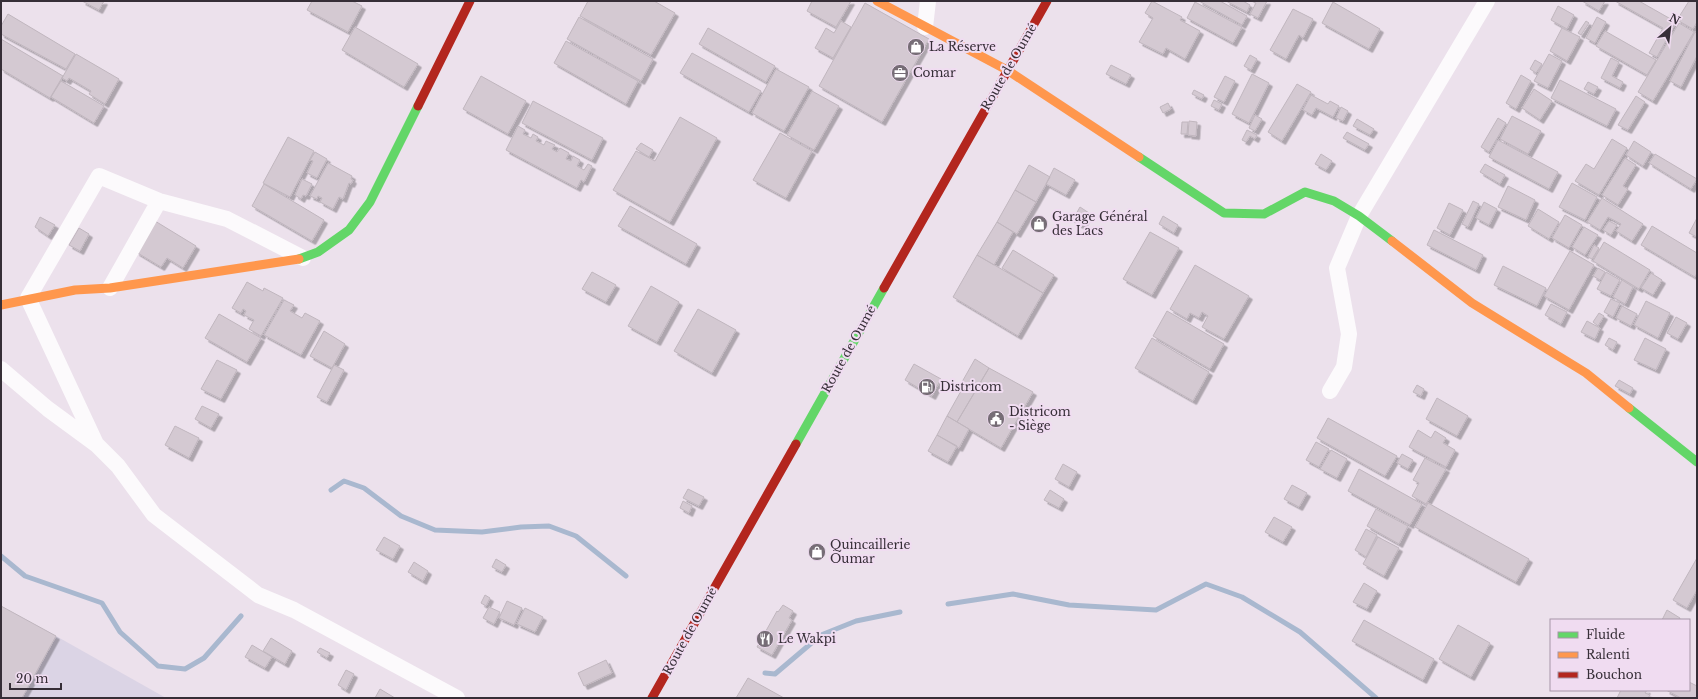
<svg xmlns="http://www.w3.org/2000/svg" width="1698" height="699" font-family="'Libre Baskerville',serif">
  <style>
    .industrial { fill: #dbd4e5 }
    .lines { fill: none; stroke-linecap: round; stroke-linejoin: round }
    .stream { stroke: #a9b8cf; stroke-width: 5 }
    .building { fill: #d4c9d2; stroke: #c0b6be; filter: url(#shadow) }
    .street { stroke: #fcfafc; stroke-width: 16 }
    .fast { stroke: #63d668; stroke-width: 9 }
    .slow { stroke: #ff974d; stroke-width: 9 }
    .jam { stroke: #b3261e; stroke-width: 9 }
    .labels { text-anchor: middle; stroke-width: 4; stroke-linejoin: round; paint-order: stroke }
    .poi-label { font-size: 12px; fill: #362e37; stroke: #f0dcf1; text-anchor: start }
    .street-label { font-size: 12px; fill: #362e37; stroke: #f0dcf1 }
  </style>
  <defs>
    <filter id="shadow"><feDropShadow dx="3.5" dy="3.5" stdDeviation="0" flood-color="#0004"/></filter>
  </defs>
  <rect width="100%" height="100%" fill="#ece1ec"/>
  <path class="industrial" d="M1,606L56,636L166,698H1Z"/>
  <g class="lines">
    <path class="stream" d="M331,490L344,481L364,488L401,516L435,530L482,532L521,527L549,526L576,536L626,576
      M1,556L25,576L102,603L120,632L158,666L185,669L204,658L241,616
      M948,604L1013,594L1069,605L1156,610L1206,584L1242,597L1300,632L1376,698
      M765,673L775,674L821,635L856,621L900,612"/>
  </g>
  <path class="building" d="M82,1H104L99,10Z
    M312,1H352L362,6L348,32L307,10Z
    M588,1H654L675,13L651,55L580,16Z
    M812,1H851L836,27L807,11Z
    M1152,1L1182,17L1180,20L1200,31L1185,59L1166,48L1163,54L1139,42L1153,18L1145,13Z
    M1199,1H1220L1247,16L1242,25Z
    M1226,1H1243L1250,5L1247,12Z
    M1251,1H1267L1258,18L1250,14L1256,3Z
    M1582,1H1605L1599,11Z
    M1615,1H1639L1676,22L1657,57L1649,53L1663,28Z
    M1689,1H1697V22L1693,29L1677,20Z
    M1195,2L1242,27L1233,43L1187,18Z
    M1333,2L1380,29L1369,49L1322,23Z
    M865,3L929,39L882,122L819,86Z
    M1558,6L1574,15L1567,29L1551,20Z
    M1293,9L1313,19L1303,38L1299,35L1286,59L1270,50Z
    M8,14L75,54L66,69L1,34V26Z
    M579,17L653,59L641,81L567,39Z
    M1597,17L1606,22L1595,43L1586,38Z
    M841,21L851,27L833,58L815,48L826,28L834,33Z
    M1586,21L1589,23L1581,35L1578,33Z
    M1679,23L1694,32L1653,101L1638,92Z
    M355,27L418,64L404,87L342,50Z
    M708,28L775,66L766,82L699,44Z
    M1562,28L1580,37L1567,61L1550,51Z
    M1605,31L1656,60L1647,75L1596,46Z
    M1695,32L1697,33V56L1681,87L1670,81Z
    M1,39L63,76L50,98L1,69Z
    M566,41L638,81L626,104L554,63Z
    M692,53L761,91L749,112L680,73Z
    M76,54L119,79L105,104L89,94L91,91L69,78L67,81L62,78Z
    M1549,54L1562,61L1548,88L1534,81Z
    M1250,55L1257,59L1251,70L1244,66Z
    M1611,58L1619,62L1612,76L1623,82L1620,88L1601,78Z
    M1535,60L1542,64L1536,73L1530,69Z
    M1111,65L1131,75L1126,84L1106,74Z
    M776,69L809,87L784,131L752,113Z
    M1252,74L1269,83L1249,123L1232,114Z
    M1521,75L1531,81L1516,109L1506,103Z
    M481,76L526,101L508,134L463,109Z
    M1225,76L1235,81L1224,102L1214,97Z
    M1560,80L1616,109L1607,126L1551,98Z
    M61,81L104,106L94,123L51,97Z
    M1588,82L1598,87L1594,94L1584,89Z
    M1297,84L1311,92L1282,141L1268,132Z
    M1534,89L1552,101L1540,120L1522,108Z
    M1194,90L1204,95L1202,99L1192,94Z
    M812,91L839,106L814,150L787,135Z
    M1311,95L1328,104L1330,101L1339,106L1333,117L1316,108L1312,115L1303,110Z
    M1636,96L1645,102L1628,130L1618,125Z
    M1214,100L1222,104L1219,110L1211,106Z
    M533,101L603,138L592,160L522,123Z
    M1168,103L1171,109L1163,113L1160,107Z
    M1341,107L1348,111L1343,121L1336,118Z
    M1255,115L1262,119L1255,131L1249,128Z
    M1512,116L1541,131L1528,154L1500,139Z
    M680,117L717,138L670,222L613,190L636,151L655,161Z
    M1498,118L1506,123L1489,152L1481,147Z
    M1357,119L1374,129L1370,135L1353,126Z
    M1189,121L1197,122L1196,136L1188,135Z
    M1182,122H1188L1187,134H1181Z
    M518,126L525,130L523,134L531,138L533,134L538,137L536,141L544,145L546,141L555,145L552,149L557,152L560,148L569,153L566,159L571,161L573,156L580,160L577,166L584,170L588,164L592,166L584,182L581,180L577,188L506,150Z
    M1247,130L1257,135L1255,139L1250,136L1246,142L1242,140Z
    M1347,132L1369,144L1365,150L1343,138Z
    M780,133L812,151L786,198L753,180Z
    M288,137L314,151L290,197L263,183Z
    M1612,139L1627,148L1599,195L1575,181L1586,164L1594,169Z
    M1498,140L1558,172L1549,189L1489,157Z
    M1634,141L1651,152L1643,166L1626,155Z
    M641,143L653,150L649,157L636,149Z
    M315,152L327,159L317,178L307,173L313,161L310,160Z
    M1321,154L1332,161L1326,170L1315,164Z
    M1655,154L1697,179L1691,189L1649,163Z
    M1625,158L1636,165L1623,186L1628,189L1618,205L1602,195Z
    M328,163L352,176L351,179L353,180L351,184L349,183L343,199L339,197L333,209L320,202L322,198L318,196L317,199L310,196Z
    M1485,164L1505,175L1500,184L1480,172Z
    M1029,165L1050,177L1036,202L1015,190Z
    M1054,168L1075,180L1066,195L1046,184Z
    M302,179L312,184L306,196L303,195L301,199L295,195Z
    M1572,183L1597,197L1585,220L1559,207Z
    M264,184L324,220L312,241L252,206Z
    M1508,186L1535,200L1526,220L1498,207Z
    M1015,190L1036,202L1017,234L997,222Z
    M1602,198L1643,224L1632,241L1616,231L1621,224L1608,217L1600,230L1587,222Z
    M1473,201L1479,204L1468,227L1462,224Z
    M1484,202L1497,209L1489,225L1476,218Z
    M1449,203L1463,210L1450,235L1437,228Z
    M630,206L697,244L686,264L618,226Z
    M1080,207L1089,213L1082,226L1072,221Z
    M1538,209L1559,222L1549,239L1528,226Z
    M1565,215L1582,225L1569,248L1552,238Z
    M1163,216L1178,225L1174,233L1159,224Z
    M40,217L55,225L48,236L35,227Z
    M1697,218V237L1689,233Z
    M155,221L196,246L183,268L167,258L161,267L136,252Z
    M1609,221L1617,225L1611,235L1603,230Z
    M997,222L1013,232L994,265L977,255Z
    M1652,226L1697,253V273L1695,277L1641,245Z
    M1584,227L1598,235L1585,255L1572,247Z
    M79,228L89,234L80,251L69,245Z
    M1434,230L1483,255L1476,270L1427,245Z
    M1150,232L1179,248L1152,295L1123,279Z
    M1604,242L1650,270L1639,289L1593,261Z
    M1594,245L1599,248L1592,259L1588,257Z
    M1013,250L1054,275L1043,293L1002,268Z
    M1570,251L1594,265L1569,310L1544,296Z
    M977,255L1043,293L1018,336L953,297Z
    M1195,265L1249,296L1224,339L1202,327L1208,316L1202,312L1199,318L1190,313L1187,319L1170,309Z
    M1503,266L1546,288L1537,306L1494,285Z
    M1598,268L1605,272L1600,280L1593,276Z
    M592,272L616,285L606,302L582,289Z
    M1606,272L1620,280L1611,296L1597,289Z
    M1651,273L1662,280L1653,295L1641,288Z
    M1622,280L1633,287L1625,304L1613,297Z
    M247,282L263,291L264,288L283,298L261,336L249,329L254,320L244,315L246,311L243,309L241,313L232,308Z
    M651,286L679,302L657,342L628,326Z
    M1611,299L1620,303L1613,317L1604,312Z
    M284,300L294,305L290,311L302,318L305,313L320,321L301,355L264,335Z
    M1646,301L1670,313L1658,338L1634,325Z
    M1551,304L1567,312L1561,324L1545,315Z
    M1622,306L1637,314L1631,326L1616,318Z
    M698,309L736,330L712,373L674,351Z
    M1167,311L1224,344L1210,369L1153,336Z
    M1599,313L1604,316L1598,326L1593,322Z
    M219,314L261,338L247,362L205,338Z
    M1676,317L1687,323L1678,339L1667,333Z
    M1587,321L1600,328L1595,339L1581,332Z
    M324,331L345,344L332,368L310,356Z
    M1152,338L1209,372L1193,401L1135,368Z
    M1609,338L1617,342L1613,350L1605,345Z
    M1645,338L1666,349L1656,370L1634,360Z
    M975,359L989,368L957,422L947,416L961,391L958,389Z
    M217,360L237,370L221,399L201,389Z
    M914,364L941,379L932,396L905,380Z
    M334,365L344,370L327,402L317,397Z
    M989,368L1033,392L1001,448L957,422Z
    M1619,380L1633,388L1630,394L1615,386Z
    M1417,385L1424,389L1421,396L1413,392Z
    M1437,398L1468,416L1457,436L1426,419Z
    M202,406L219,414L211,428L195,419Z
    M947,416L969,429L959,448L937,435Z
    M1328,418L1397,456L1385,476L1317,438Z
    M175,426L199,438L189,458L165,445Z
    M1418,430L1431,438L1435,431L1446,438L1443,443L1455,450L1446,467L1409,447Z
    M937,435L957,446L948,462L928,451Z
    M1316,442L1329,449L1319,467L1306,460Z
    M1331,450L1347,459L1337,478L1320,469Z
    M1402,454L1413,460L1408,469L1397,463Z
    M1425,458L1446,469L1426,504L1412,496L1419,483L1413,480Z
    M1063,464L1077,472L1069,487L1055,479Z
    M1359,469L1422,504L1410,525L1348,491Z
    M1292,485L1307,493L1299,507L1284,499Z
    M688,489L704,497L699,506L683,498Z
    M1050,490L1064,499L1059,508L1044,500Z
    M683,501L692,506L689,513L680,508Z
    M1428,503L1529,559L1516,582L1415,527Z
    M1376,509L1408,526L1399,544L1367,526Z
    M1274,517L1292,527L1283,542L1265,532Z
    M1366,529L1377,535L1366,557L1355,550Z
    M384,537L400,546L393,559L376,550Z
    M1378,537L1399,548L1384,576L1363,564Z
    M1697,558V590L1687,608L1673,600Z
    M496,559L506,565L502,572L492,567Z
    M414,562L428,571L423,581L408,572Z
    M1364,583L1377,591L1367,609L1353,602Z
    M485,595L490,598L486,606L481,603Z
    M507,601L522,608L514,625L499,618Z
    M783,605L793,611L789,618L792,620L772,655L757,647L777,611L778,612Z
    M1,606L56,636L22,698H1Z
    M489,607L500,612L494,624L483,618Z
    M525,608L543,617L535,632L517,624Z
    M1667,610L1680,618L1679,620H1662Z
    M1364,620L1434,659L1423,680L1352,641Z
    M1458,625L1490,643L1471,677L1439,659Z
    M271,638L292,651L285,664L263,651Z
    M252,645L272,657L265,668L245,657Z
    M320,648L330,653L327,658L317,652Z
    M606,660L612,673L584,686L578,673Z
    M346,670L354,674L346,690L338,685Z
    M748,678L784,698H736Z
    M1689,682L1697,686V698H1681L1666,690H1689Z
    M380,689L395,698H375Z
    M1621,690H1647L1645,693L1650,695L1648,698H1617Z"/>
  <g class="lines">
    <path class="street" d="M925,27L928,1
      M110,288L159,201
      M1,369L48,409L97,445L118,466L154,515L258,595L294,610L457,698
      M1330,391L1344,367L1349,334L1337,268L1359,216L1487,1
      M96,444L28,298L99,176L159,201L227,219L303,258"/>
    <path class="fast" d="M1139,157L1224,213L1264,214L1305,192L1334,201L1359,216L1392,241
      M299,259L318,252L349,230L370,202L418,106
      M1629,408L1697,462
      M796,444L884,288"/>
    <path class="slow" d="M877,1L1007,70L1139,157
      M1392,241L1472,303L1586,373L1629,408
      M1,305L75,290L110,288L299,259"/>
    <path class="jam" d="M418,106L470,1
      M884,288L1047,1
      M652,698L796,444"/>
  </g>
  <defs>
    <symbol id="shop-disc" viewBox="-11 -11 22 22"><circle r="9.5" fill="#766d76" stroke="#f0dcf1"/><path d="M-5-2.5h2.3a2.7 3.5 0 0 1 5.4 0H5L5.5 6h-11ZM-1.5-2.5h3a1.5 2.3 0 0 0-3 0Z" fill="#fff"/></symbol>
    <symbol id="office-disc" viewBox="-11 -11 22 22"><circle r="9.5" fill="#766d76" stroke="#f0dcf1"/><path d="M-6-3h4V-5.5h4V-3h4V5H-6ZM-1-4.5V-3h2v-1.5ZM-6 0V1H6V0Z" fill="#fff"/></symbol>
    <symbol id="fuel-disc" viewBox="-11 -11 22 22"><circle r="9.5" fill="#766d76" stroke="#f0dcf1"/><path d="M-5.5-6h7V0h2V4h1.3V-2.5L3-4.5l.8-.8L6-3V5H2.5V1h-1V6h-7ZM-4.2-4.7v3.2H.2V-4.7Z" fill="#fff"/></symbol>
    <symbol id="civic-disc" viewBox="-11 -11 22 22"><circle r="9.5" fill="#766d76" stroke="#f0dcf1"/><path d="M-.6-6.5H3V-4.5H.6V-3L4-1V1h2V6H-6V1h2V-1L-.6-3ZM-1.2 2.5V6h2.4V2.5Z" fill="#fff"/></symbol>
    <symbol id="restaurant-disc" viewBox="-11 -11 22 22"><circle r="9.5" fill="#766d76" stroke="#f0dcf1"/><path d="M-5-6h1v4h1v-4h1v4h1v-4h1v5L-1.5 .5V6h-2V.5L-5-1ZM5-6V6H3V1.5H1.5Q1.5-4 5-6Z" fill="#fff"/></symbol>
  </defs>
  <g fill-rule="evenodd">
    <use href="#shop-disc" x="906" y="37" width="20" height="20"/>
    <use href="#office-disc" x="890" y="63" width="20" height="20"/>
    <use href="#shop-disc" x="1029" y="214" width="20" height="20"/>
    <use href="#fuel-disc" x="917" y="377" width="20" height="20"/>
    <use href="#civic-disc" x="986" y="409" width="20" height="20"/>
    <use href="#shop-disc" x="807" y="542" width="20" height="20"/>
    <use href="#restaurant-disc" x="755" y="629" width="20" height="20"/>
  </g>
  <g class="labels">
    <g class="poi-label">
      <text x="929" y="51">La Réserve</text>
      <text x="913" y="77">Comar</text>
      <text x="1052" y="221">Garage Général<tspan x="1052" dy="14">des Lacs</tspan></text>
      <text x="940" y="391">Districom</text>
      <text x="1009" y="416">Districom<tspan x="1009" dy="14">- Siège</tspan></text>
      <text x="830" y="549">Quincaillerie<tspan x="830" dy="14">Oumar</tspan></text>
      <text x="778" y="643">Le Wakpi</text>
    </g>
    <g class="street-label">
      <text transform="translate(1009 67) rotate(-60)" y="4">Route de Oumé</text>
      <text transform="translate(849 349) rotate(-61)" y="4">Route de Oumé</text>
      <text transform="translate(690 631) rotate(-61)" y="4">Route de Oumé</text>
    </g>
  </g>
  <rect width="1698" height="699" fill="none" stroke="#362e37" stroke-width="4"/>
  <rect x="1550" y="619" width="140" height="72" fill="#f0dcf1" stroke="#a696a7"/>
  <rect x="1558" y="632" width="20" height="6" fill="#63d668" stroke="#a696a7"/>
  <text x="1586" y="639" font-size="12" fill="#362e37">Fluide</text>
  <rect x="1558" y="652" width="20" height="6" fill="#ff974d" stroke="#a696a7"/>
  <text x="1586" y="659" font-size="12" fill="#362e37">Ralenti</text>
  <rect x="1558" y="672" width="20" height="6" fill="#b3261e" stroke="#a696a7"/>
  <text x="1586" y="679" font-size="12" fill="#362e37">Bouchon</text>
  <g transform="translate(1670 28) rotate(28)" stroke="#f0dcf1" stroke-width="3" paint-order="stroke">
  <path d="M0-3L7 15L0 10L-7 15Z" fill="#362e37"/>
  <text y="-6" font-size="11" font-weight="bold" text-anchor="middle" fill="#362e37">N</text>
  </g>
  <path d="M10 683v6h51v-6" fill="none" stroke="#362e37" stroke-width="2"/>
  <text x="16" y="683" font-size="12" fill="#362e37" stroke="#f0dcf1" stroke-width="3" paint-order="stroke">20 m</text>
</svg>
